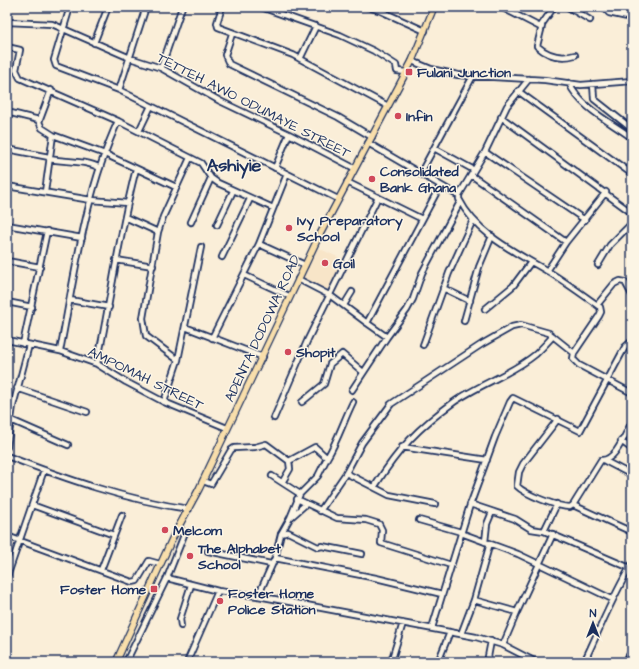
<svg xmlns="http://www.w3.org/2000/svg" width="639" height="669" font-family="'Architects Daughter',sans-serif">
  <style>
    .built { fill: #f8e5c8 }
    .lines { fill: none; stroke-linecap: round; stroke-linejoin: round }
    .minor-casing { stroke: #1b2f5e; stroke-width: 8 }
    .major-casing { stroke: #1b2f5e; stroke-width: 8 }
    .minor { stroke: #fcf5e5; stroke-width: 4.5 }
    .major { stroke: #f8deab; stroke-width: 5.5 }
    .poi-dot { fill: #d1495b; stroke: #fcf5e5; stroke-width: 1.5 }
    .labels { text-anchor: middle; stroke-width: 3; stroke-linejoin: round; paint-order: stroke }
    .poi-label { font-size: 14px; font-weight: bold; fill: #1b2f5e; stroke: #fcf5e5; text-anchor: start }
    .street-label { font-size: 14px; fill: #1b2f5e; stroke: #fcf5e5 }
    .district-label { font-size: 18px; font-weight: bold; fill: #1b2f5e; stroke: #fcf5e5 }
  </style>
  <rect width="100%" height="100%" fill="#faeed8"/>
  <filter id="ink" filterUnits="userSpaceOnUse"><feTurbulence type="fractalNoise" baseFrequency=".025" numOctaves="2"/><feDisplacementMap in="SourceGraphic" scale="8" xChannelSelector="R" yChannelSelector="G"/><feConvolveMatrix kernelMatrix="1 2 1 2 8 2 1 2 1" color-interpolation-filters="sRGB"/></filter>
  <g filter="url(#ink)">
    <path class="built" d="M316,247L344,260L330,291L302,278Z"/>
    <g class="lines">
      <defs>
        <path id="minor" d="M70,7L54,60L56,66L119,90L338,199
          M222,7L217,23L218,27L293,55L388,106
          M261,7L340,35L374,51L396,65L397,71L406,72
          M368,7L381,11V7
          M501,7L540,27L554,7
          M568,7L590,20
          M604,7L609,13L632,18
          M381,11L425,31
          M7,22L52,24L130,58L161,68L220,101L289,134L354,168
          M542,26L537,46C548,56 561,59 575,55
          M7,28L9,22
          M232,34L225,55L229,64L338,117L372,137
          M94,43L108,7
          M7,47L20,50L16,70L20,78L118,121L201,163L211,178L218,183L273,208
          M300,59L316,26
          M412,61L431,69L458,75L545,80L581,85L632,81
          M161,68L182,7
          M529,79L507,106L485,152L459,195V199C477,235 517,253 549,272C567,283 583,295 600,307L601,312L599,316L574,353L573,359L579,365L632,393
          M569,83C580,108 611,122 632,138
          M593,84L594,99L632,129
          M51,90L39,122L42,128L53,135
          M119,90L146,7
          M518,91L632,174
          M7,112L39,120
          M501,117L632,213
          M139,131L151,106
          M368,143L459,196
          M434,148L474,170
          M7,149L49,157
          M485,152L585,220
          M49,159C65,162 86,160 100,168
          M275,168L289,134
          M420,174L473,76
          M471,175L566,242
          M347,182L422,219
          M7,186L91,200L128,203
          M45,192L53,135L105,154L176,187
          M125,217L158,232
          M191,222L211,178
          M7,225L82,238
          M217,225L233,191
          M259,244L305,265
          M222,257L250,199
          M116,260L153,266
          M7,261L40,267
          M598,265L610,245L632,223
          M547,271L566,242L606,192
          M244,275L289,296
          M298,279L331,296L367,323L440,186
          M443,288L470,301
          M70,300L109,307
          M7,302L32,307
          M344,305L352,292
          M597,305L614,284L620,281L625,282L632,295
          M485,309L513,286L531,262
          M464,321L479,267L492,236
          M367,323L387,337L407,310L413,299L422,273L460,202
          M185,327L263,357
          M212,338L259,244L287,174
          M7,340L60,351L97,364L126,382L164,402L227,428
          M23,344L47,231
          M423,345L449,273L473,220
          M60,351C75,274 85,193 118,121
          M178,360L146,336L143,318L158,232L163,217L190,158
          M97,364C111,299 119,233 136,169
          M17,388L87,412
          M352,390L387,337
          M164,402L178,360L201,247
          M302,402L324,384L330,364L342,354L363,372
          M274,418L308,339L378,197
          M558,419L523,464L519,472L517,486C526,495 558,507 570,507L573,505L632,532
          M11,420L68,445
          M621,441L632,449
          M7,447L13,406L29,345
          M402,447L487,460
          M7,456C66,479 126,500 189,509
          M327,458C338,440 344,420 353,402
          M605,461L632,475
          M346,473L389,495L435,504
          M272,476L300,494
          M203,481L211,484L231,450L234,448L255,447L266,444L289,461
          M283,481L290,469L289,461L315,447L327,458L318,476L300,494L290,518
          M375,486C399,448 418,428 454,402C480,384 512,374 536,354C542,348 548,342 553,336
          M297,499L337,518L366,520L379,524L382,530L381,543L451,565
          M470,504L515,519L531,529L544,531
          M557,504L544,531L630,568
          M32,505L114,535
          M573,505L601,460C616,461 625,434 632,422
          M320,511L346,473L362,443L391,404L482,344L512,327L521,325L549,333L574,353
          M419,520L461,532
          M461,533L518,554L612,599
          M281,534L288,532L318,547L322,546L362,554
          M7,536L132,582L137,581L149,561L160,564
          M485,542L487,524L492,512
          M208,551L271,564
          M275,558L376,578L442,594
          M101,570L122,515
          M7,577L44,470
          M167,578L184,535L179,526
          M258,596L275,558L281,534L290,518L306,504
          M474,600L517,612
          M181,626L180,619L191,585
          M432,628L469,508L495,437L510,402L513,398L580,431L625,347L632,341
          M461,634L474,600L490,543
          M503,645L517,612L553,534
          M126,662L167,578L218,591L258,596L476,637L503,645L536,662
          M187,662L218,591
          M391,662L403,623
          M438,662L450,632
          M487,662L491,641
          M584,662C600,629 613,595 632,564
          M625,662L632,651"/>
        <path id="major" d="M116,662L173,537L199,489L318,238L412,61L434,7"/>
      </defs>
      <use href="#minor" class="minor-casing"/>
      <use href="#major" class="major-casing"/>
      <use href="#minor" class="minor"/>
      <use href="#major" class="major"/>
    </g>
  </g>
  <g class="poi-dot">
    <rect x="405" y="68" width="8" height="8" rx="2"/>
    <circle cx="398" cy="116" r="4"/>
    <circle cx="372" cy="179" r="4"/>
    <circle cx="289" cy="228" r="4"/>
    <circle cx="325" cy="263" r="4"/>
    <circle cx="288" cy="352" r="4"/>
    <circle cx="165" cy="530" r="4"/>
    <circle cx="190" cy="556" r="4"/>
    <rect x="150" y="585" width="8" height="8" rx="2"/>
    <circle cx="220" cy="601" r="4"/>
  </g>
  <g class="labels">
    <g class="poi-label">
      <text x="417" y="77">Fulani Junction</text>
      <text x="406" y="121">Infin</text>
      <text x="380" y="176">Consolidated<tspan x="380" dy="16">Bank Ghana</tspan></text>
      <text x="297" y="225">Ivy Preparatory<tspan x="297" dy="16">School</tspan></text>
      <text x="333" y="268">Goil</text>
      <text x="296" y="357">Shopit</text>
      <text x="173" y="535">Melcom</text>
      <text x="198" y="553">The Alphabet<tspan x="198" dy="16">School</tspan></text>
      <text x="146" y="594" text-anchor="end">Foster Home</text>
      <text x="228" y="598">Foster Home<tspan x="228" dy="16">Police Station</tspan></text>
    </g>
    <g class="street-label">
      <text transform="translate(254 105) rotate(27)" y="5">TETTEH AWO ODUMAYE STREET</text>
      <text transform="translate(262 328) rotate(-65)" y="5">ADENTA DODOWA ROAD</text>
      <text transform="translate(146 378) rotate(26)" y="5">AMPOMAH STREET</text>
    </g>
    <g class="district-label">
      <text x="234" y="171">Ashiyie</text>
    </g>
  </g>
  <rect width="639" height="669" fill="none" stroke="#fcf5e5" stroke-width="24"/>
  <rect x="12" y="12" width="615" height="645" fill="none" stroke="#1b2f5e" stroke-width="1.5" filter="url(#ink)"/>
  <g transform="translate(593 623)" stroke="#fcf5e5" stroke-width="3" paint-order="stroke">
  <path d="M0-3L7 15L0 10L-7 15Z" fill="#1b2f5e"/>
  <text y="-6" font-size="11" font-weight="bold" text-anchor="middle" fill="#1b2f5e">N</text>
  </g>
</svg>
